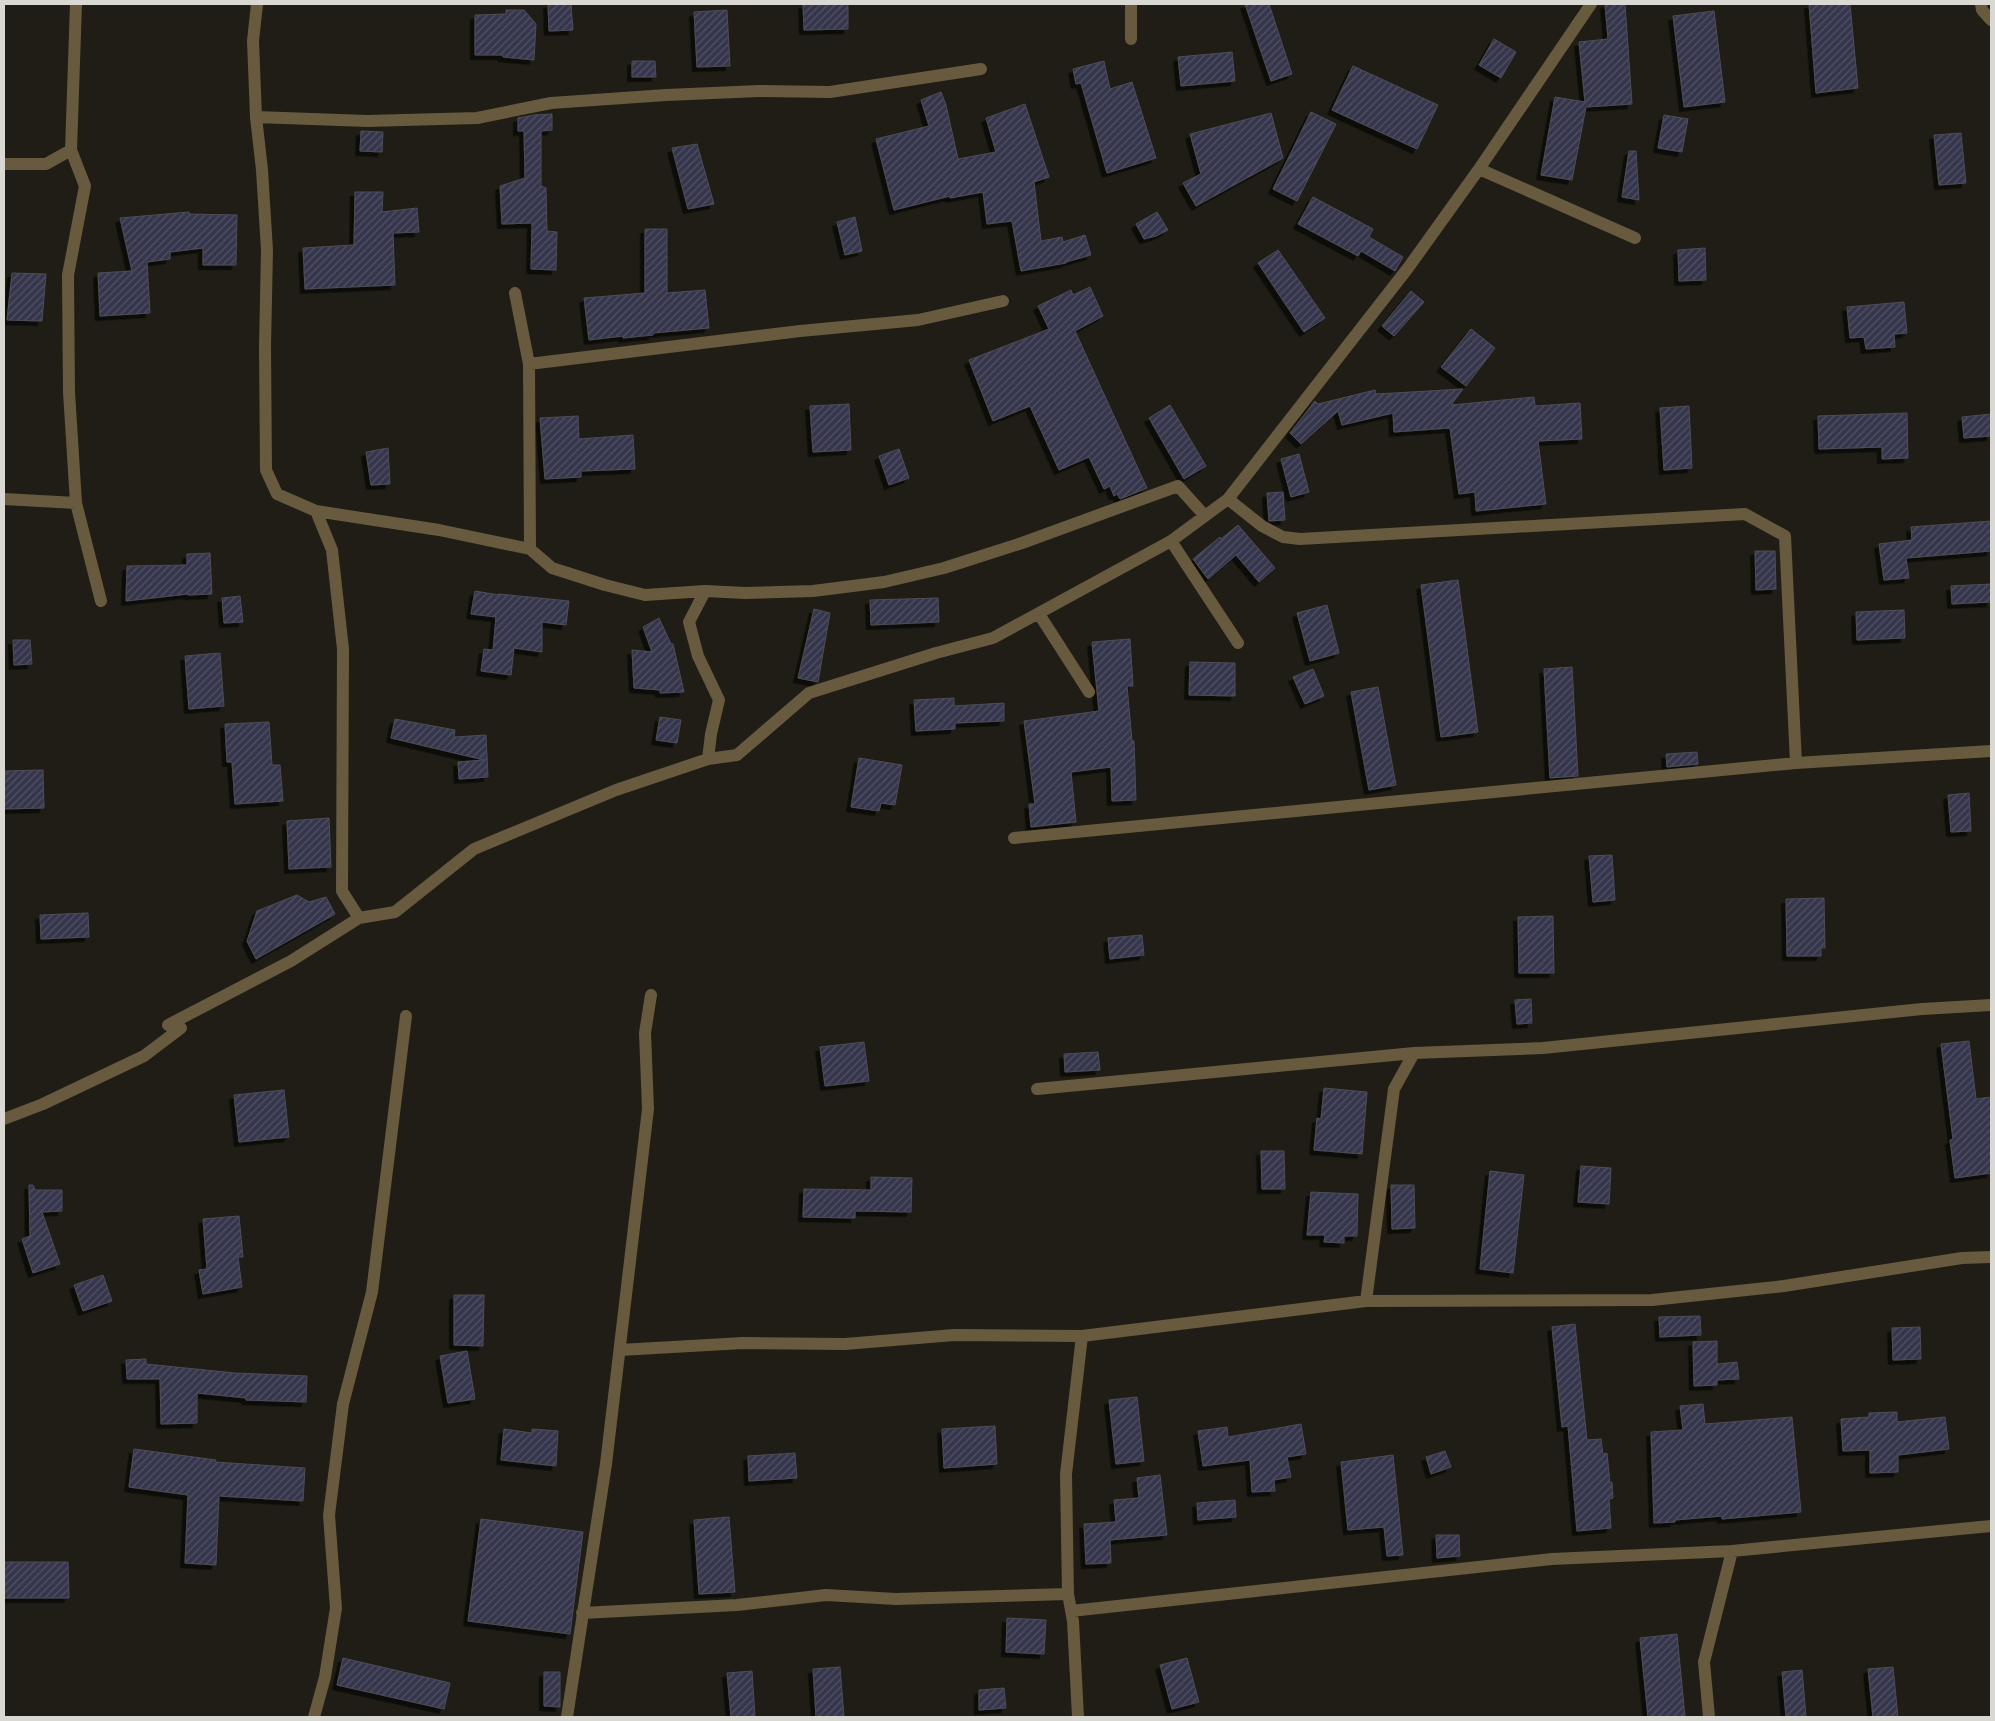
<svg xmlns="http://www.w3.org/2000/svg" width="1995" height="1721" font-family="'Libre Baskerville',serif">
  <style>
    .building { fill: url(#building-hatch); stroke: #4d4d57; filter: url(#shadow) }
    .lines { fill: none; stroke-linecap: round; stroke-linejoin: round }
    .street { stroke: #675a3e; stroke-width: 12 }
  </style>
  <defs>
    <pattern id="building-hatch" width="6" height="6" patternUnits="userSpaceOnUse" patternTransform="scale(1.25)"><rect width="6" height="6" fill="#35354c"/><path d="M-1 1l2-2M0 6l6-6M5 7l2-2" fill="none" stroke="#525265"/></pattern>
    <filter id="shadow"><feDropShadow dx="-4.5" dy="4.5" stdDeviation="0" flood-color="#0009"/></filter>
  </defs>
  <rect width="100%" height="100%" fill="#1f1d15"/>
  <path class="building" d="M548,4H571L573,30L549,31Z
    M803,4H848V29L804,30Z
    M1245,4H1269L1292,74L1271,81Z
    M1605,4H1625L1632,104L1586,107L1572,180L1541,175L1555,97L1585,102L1579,42L1608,39Z
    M1809,4H1850L1858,88L1816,93Z
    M506,10H524L536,24L534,60L503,57V55H475V15L506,14Z
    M727,10L730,66L697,67L694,12Z
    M1714,11L1725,102L1684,107L1673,16Z
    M1494,39L1516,52L1501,78L1479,65Z
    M1232,52L1235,81L1181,86L1178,57Z
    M632,61H655L656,77H632Z
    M1104,61L1110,89L1132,82L1156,158L1107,173L1081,83L1076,84L1073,69Z
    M1353,66L1438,105L1417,149L1332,110Z
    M941,92L946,105L958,159L996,152L986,118L1025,104L1049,177L1034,182L1041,241L1062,237L1063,242L1085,235L1091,255L1066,262V263L1021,271L1012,221L987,224L983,192L950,198V196L894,210L876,139L929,126L921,100Z
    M1311,112L1336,124L1297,201L1273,189Z
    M1271,113L1283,158L1196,206L1183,183L1201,174L1190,134Z
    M552,114V130L541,131V186L546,188L547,231L557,232L556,270L531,269L532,223L502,224L500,186L525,178L524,131H518V118L534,115Z
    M1664,115L1688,119L1682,152L1658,148Z
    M361,131L383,132L382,152L360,151Z
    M1961,133L1966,183L1939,185L1934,135Z
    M697,144L714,204L688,209L672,148Z
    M1629,151H1636L1639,200L1622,197Z
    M355,192H383L382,212L417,208L419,232L393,233L395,285L305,289L303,248L354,245Z
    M1313,197L1373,229L1369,237L1403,257L1395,271L1361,251L1358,256L1298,224Z
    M189,212V214L237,215L236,265H203V248L170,252V259L147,262L150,313L100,316L98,273L132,271L120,218Z
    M1157,212L1168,230L1156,236L1144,239L1136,224Z
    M855,217L862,251L845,255L837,222Z
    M645,229H667V293L705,290L709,328L653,333V335L623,338V336L589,340L584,298L645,293Z
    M1705,248L1706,280L1679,281L1678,250Z
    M1278,250L1325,318L1304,332L1258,263Z
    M12,273L46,274L42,321L7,320Z
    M1090,287L1103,316L1075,331L1147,488L1120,499L1117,494L1114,496L1110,486L1104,489L1089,457L1059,470L1030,406L993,421L969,360L1049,329L1038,306L1071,290L1073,295Z
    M1411,291L1424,302L1394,336L1382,326Z
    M1904,302L1907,333L1894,334L1895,347L1866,349L1864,337L1850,338L1847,307Z
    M1471,329L1495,348L1466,386L1441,367Z
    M1463,389L1451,405L1534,397L1535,406L1580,403L1582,439L1538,441L1546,504L1476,511L1475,492L1459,494L1450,428L1394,432L1393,413L1342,425L1338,411L1301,444L1290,433L1315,401L1318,404L1375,390L1376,394Z
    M849,404L851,450L813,452L810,406Z
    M1170,405L1206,466L1184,479L1149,418Z
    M1689,406L1692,468L1664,470L1660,408Z
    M1907,413L1908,458L1882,459V447L1819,449L1818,416Z
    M1991,414V436L1964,438L1962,417Z
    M578,416L579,439L633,435L635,469L581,471V477L545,479L540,418Z
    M388,448L390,484L371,485L366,452Z
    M899,449L909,478L889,485L879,456Z
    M1299,454L1309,492L1291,497L1281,459Z
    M1283,492L1285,520L1269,521L1267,493Z
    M1991,521V551L1906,558L1909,578L1884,580L1879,544L1912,540L1911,527Z
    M1238,525L1275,568L1259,582L1236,555L1208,579L1193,559L1220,537L1221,539Z
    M1755,551H1775L1776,589L1756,590Z
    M210,553L212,594L188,595V594L126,601L127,566L187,565V554Z
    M1458,580L1478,732L1441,737L1421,585Z
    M1991,584V602L1952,604L1951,586Z
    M475,591L499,595V594L569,601L566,625L542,622V652L514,648L511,675L481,671L484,649L493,650L496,617L471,614Z
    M240,596L243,622L224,623L222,598Z
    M938,598L939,622L871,625L870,600Z
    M1327,605L1339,653L1310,661L1297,613Z
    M814,609L830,613L818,682L798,678Z
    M1904,610L1905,638L1857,640L1856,612Z
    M659,618L671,644H673L684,692L660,693V690L634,688L632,650L652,652L643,627Z
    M1130,639L1133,686H1127L1132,741H1134L1136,800L1112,801L1111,767L1071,772L1076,822L1031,827L1029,804H1035L1024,721L1099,711L1092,642Z
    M13,640H30L32,664L14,665Z
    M220,653L224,706L189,709L185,656Z
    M1190,662L1235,663V696L1189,695Z
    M1572,667L1578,776L1550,778L1544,669Z
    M1313,669L1324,696L1305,704L1293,677Z
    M1378,687L1396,785L1369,790L1351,692Z
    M954,698V706L1004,703V721L955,723V729L916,731L914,700Z
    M660,717L681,720L677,743L656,740Z
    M395,719L455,730L454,737L486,735L488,777L459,779L458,762L484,760L391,738Z
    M269,722L272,765H280L283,801L235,804L232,762H227L225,724Z
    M1697,752L1698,764L1667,767L1666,754Z
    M859,758L902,765L895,805L881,803L879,811L851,807Z
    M43,770L44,808L4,809V771Z
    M1969,793L1971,831L1951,832L1948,795Z
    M329,818L331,867L289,869L287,821Z
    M1612,855L1615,900L1593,902L1589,856Z
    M297,895L309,902L326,897L335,914L256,959L247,941L257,911Z
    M1824,898L1825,948H1821V956H1787L1786,899Z
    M88,913L89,937L41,939L40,915Z
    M1553,916L1554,973H1519L1518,917Z
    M1142,935L1144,955L1110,959L1108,938Z
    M1531,999L1532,1023L1517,1024L1515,1000Z
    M1969,1041L1976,1099L1991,1097V1173L1955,1178L1950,1140L1953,1139L1941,1044Z
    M864,1042L869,1081L825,1086L820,1047Z
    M1098,1052L1100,1070L1065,1072L1064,1054Z
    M1324,1088L1367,1092L1362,1154L1314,1150L1317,1118L1321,1119Z
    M284,1090L289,1137L239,1142L234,1095Z
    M1261,1151H1284L1285,1189H1262Z
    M1581,1166L1611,1168L1609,1204L1578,1202Z
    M1490,1171L1524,1175L1513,1273L1480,1269Z
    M871,1177L912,1178L911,1212L855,1211V1218L803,1217L804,1189L871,1190Z
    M29,1185H33L35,1190H62V1211L42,1212L60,1264L33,1273L22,1239L30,1236Z
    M1391,1185H1414L1415,1228L1392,1229Z
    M1311,1192L1358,1194L1357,1236H1344V1243L1324,1242L1325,1235H1307Z
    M239,1216L243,1257H238L242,1287L203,1294L199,1270L207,1269L203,1219Z
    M103,1275L112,1301L83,1311L74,1285Z
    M454,1295H484L483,1346L454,1345Z
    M1700,1316L1701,1335L1660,1337L1659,1317Z
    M1575,1324L1587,1440L1601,1439L1603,1454L1607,1453L1610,1483L1612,1482L1613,1498L1609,1499L1611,1528L1577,1531L1568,1426L1562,1427L1552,1327Z
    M1920,1327L1921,1359L1893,1360L1892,1328Z
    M1717,1341V1364L1737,1362L1739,1379L1717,1380V1385L1694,1386L1693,1342Z
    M467,1351L475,1399L448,1403L440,1356Z
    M146,1359V1364L235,1373L307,1376L306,1402L246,1400V1398L197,1393V1423L161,1424L160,1379H127L126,1360Z
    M1137,1397L1144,1461L1116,1464L1109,1400Z
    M1703,1404L1705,1424L1792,1417L1801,1512L1722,1519V1516L1675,1520V1522L1654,1523L1651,1432L1683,1430L1680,1406Z
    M1897,1412V1422L1945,1417L1949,1449L1898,1455V1472L1870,1473V1450L1843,1451L1841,1419L1869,1417V1413Z
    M1301,1424L1306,1454L1287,1457L1291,1477L1274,1480L1275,1491L1252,1492L1250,1460L1203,1466L1198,1431L1227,1427L1228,1437Z
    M995,1426L997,1464L944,1468L942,1429Z
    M504,1429L532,1433V1429L558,1431L556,1466L501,1460Z
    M134,1449L216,1460L215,1462L305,1468L303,1501L219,1496L216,1565L185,1563L188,1495L129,1487Z
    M1445,1451L1451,1467L1431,1474L1426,1457Z
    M795,1453L797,1478L749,1481L748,1456Z
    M1393,1455L1403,1555L1387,1556L1384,1527L1348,1530L1341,1462Z
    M1160,1475L1167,1535L1110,1540L1111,1563L1086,1564L1084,1524L1116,1522L1114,1500L1139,1498L1137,1478Z
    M1235,1500L1236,1517L1198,1520L1197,1503Z
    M729,1517L735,1592L699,1594L694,1520Z
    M481,1519L583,1532L570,1634L468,1621Z
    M1436,1535H1459L1460,1556L1437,1558Z
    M4,1562H68L69,1598H4Z
    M1007,1618L1046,1620L1044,1654L1006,1652Z
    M1677,1634L1685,1717H1648L1640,1638Z
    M343,1658L450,1683L444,1709L337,1685Z
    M1187,1658L1199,1702L1172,1709L1160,1665Z
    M840,1667L844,1717H816L813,1669Z
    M1893,1667L1898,1717H1873L1868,1669Z
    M1802,1670L1806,1717H1786L1782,1672Z
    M752,1671L755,1717H731L727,1673Z
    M544,1672H560V1707L544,1706Z
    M1004,1688L1006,1708L979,1710V1690Z"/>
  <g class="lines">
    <path class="street" d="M76,4L71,150L85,186L68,275L69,392L76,503L101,601
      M257,4L253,41L256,117L262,170L267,250L265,347L266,470L277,494L316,511L332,550L343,649L342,891L359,918
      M1131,4V39
      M1981,4L1982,10L1991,20
      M256,117L367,121L477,118L551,103L666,95L759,91L830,92L981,69
      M4,164H46L71,150
      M1479,169L1635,238
      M515,293L529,364L530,549
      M529,364L800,331L918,320L1003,301
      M4,499L76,503
      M1228,499L1408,268L1479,169L1591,4
      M316,511L439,530L530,549L552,568L605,585L645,595L705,591L745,593L813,591L884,582L944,568L1022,543L1178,486L1205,516
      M1171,541L1238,643
      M705,591L689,622L698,656L719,700L711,734L708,759
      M1039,614L1089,692
      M1014,838L1796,763L1991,751
      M168,1025L291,961L359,918L395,912L474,849L616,790L708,759L737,755L809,693L936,653L993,638L1171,541L1228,499L1262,526L1283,537L1300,539L1745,514L1785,536L1796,763
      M1037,1089L1414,1053
      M4,1119L43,1104L144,1056L181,1028
      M1366,1301L1394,1089L1414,1053L1543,1048L1922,1009L1991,1005
      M620,1350L743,1343L845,1344L954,1335L1082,1336L1366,1301L1652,1300L1784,1286L1962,1258L1991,1257
      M1071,1611L1552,1559L1732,1551L1991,1526
      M582,1613L737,1605L826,1595L896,1599L1068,1594
      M314,1717L325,1677L336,1608L329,1515L343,1404L372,1292L406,1016
      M567,1717L606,1464L648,1109L645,1033L651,995
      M1078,1717L1073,1621L1068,1594L1066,1474L1082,1336
      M1709,1717L1704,1662L1732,1551"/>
  </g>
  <rect width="1995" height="1721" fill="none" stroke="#d9d8d3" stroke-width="10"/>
</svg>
